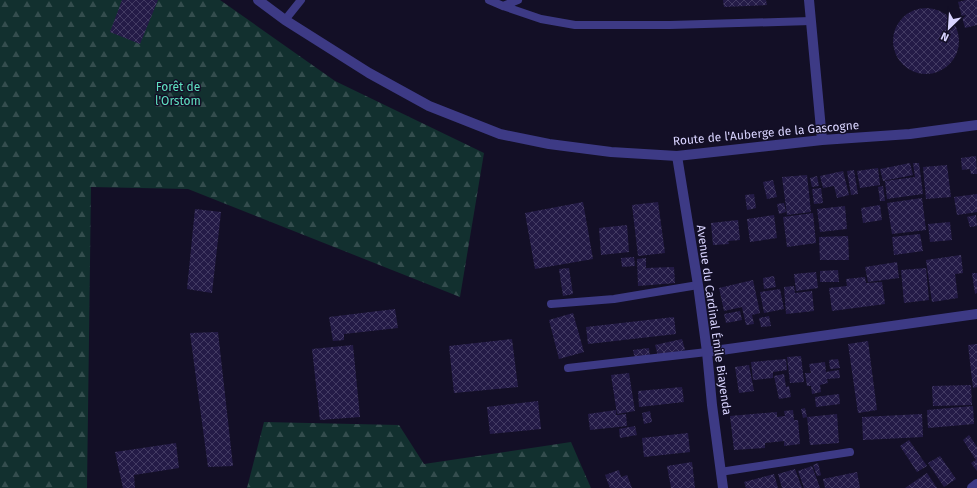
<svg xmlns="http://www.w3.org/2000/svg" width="977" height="488" font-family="'Fira Sans',sans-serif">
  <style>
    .forest { fill: url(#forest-firs) }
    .building { fill: url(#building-cross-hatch) }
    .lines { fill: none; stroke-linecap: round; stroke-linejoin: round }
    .service { stroke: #3d3a85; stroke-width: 8 }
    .minor { stroke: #3d3a85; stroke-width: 10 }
    .tertiary { stroke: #3d3a85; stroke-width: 10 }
    .labels { text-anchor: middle; stroke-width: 3; stroke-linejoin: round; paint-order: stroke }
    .park-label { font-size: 12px; fill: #5fe0c0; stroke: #130f26 }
    .street-label { font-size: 12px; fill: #d9d4ff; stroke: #130f26 }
  </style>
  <defs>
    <pattern id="forest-firs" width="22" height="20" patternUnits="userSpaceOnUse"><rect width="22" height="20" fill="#12302f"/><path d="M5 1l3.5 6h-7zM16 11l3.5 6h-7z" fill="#344d4e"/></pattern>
    <pattern id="building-cross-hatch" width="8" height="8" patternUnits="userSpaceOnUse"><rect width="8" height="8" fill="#241b47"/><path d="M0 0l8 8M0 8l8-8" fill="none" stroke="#433b63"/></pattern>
  </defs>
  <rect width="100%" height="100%" fill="#130f26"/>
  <path class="forest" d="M0,0H220L335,81L484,153L460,297L188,189L91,187L87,488H0Z
    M264,422L399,425L424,464L571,442L591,488H247Z"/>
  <path class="building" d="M122,0H158L140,44L110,32Z
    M723,0H766L767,5L724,7Z
    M966,0H977V25L965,28L958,2Z
    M893 41a33 33 0 1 1 66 0a33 33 0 1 1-66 0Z
    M976,156L977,174H971L970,169L962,170L961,158Z
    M910,163L913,175L883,181L880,169Z
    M913,163H919L923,194L887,199L885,181L915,177Z
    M947,165L951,197L926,199L923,167Z
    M878,168L880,185L860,188L857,171Z
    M854,170L858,194L851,195L847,171Z
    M843,171L849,195L837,198L834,186L823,188L820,176Z
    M807,175L811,212L787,215L782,177Z
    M817,176L819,186L812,187L810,178Z
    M773,180L777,197L767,199L763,182Z
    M883,186L885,201H880L878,187Z
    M821,188L823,203L814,204L812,189Z
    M754,194L756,208L747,210L745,195Z
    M977,194V212L957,215L954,197Z
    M922,198L926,230L892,234L887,203Z
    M583,202L593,259L535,269L525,213Z
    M658,202L665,253L638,256L632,205Z
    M784,203L786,212L779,214L777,204Z
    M880,205L882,220L863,223L861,208Z
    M845,206L847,229L820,232L817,209Z
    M195,209L221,212L212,293L187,289Z
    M813,213L816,243L787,247L783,217Z
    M774,215L777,238L750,242L747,219Z
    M976,215L977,226L970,227L967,217Z
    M738,220L740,240L728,241L729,244L713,245L711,223Z
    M950,222L952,240L930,242L928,224Z
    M627,225L629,252L601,255L599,228Z
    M920,234L923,251L894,255L892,237Z
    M848,236L849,260H820L819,237Z
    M961,255L963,273L955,274L958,298L932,302L926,260Z
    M634,257L635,266L622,267L621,258Z
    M646,258V268L674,267L675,283L638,286L637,259Z
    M897,262L899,278L868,282L865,267Z
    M569,268L573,294L563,296L559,269Z
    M926,268L929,300L904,303L901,270Z
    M838,270L839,282H820V271Z
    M816,272L818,288L796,291L794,274Z
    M972,273H977V293L975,294Z
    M774,276L776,287L764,289L763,278Z
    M865,277L866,283L882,282L885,304L832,311L829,288L847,286L846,279Z
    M753,280L760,313L752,315L754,324L746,325L742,307L724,311L719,288Z
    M794,286L795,293L812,291L814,311L786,314L784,287Z
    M780,289L784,309L764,313L760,292Z
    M395,309L398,328L344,334V340L333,341L329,317Z
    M740,311L742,320L726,323L724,314Z
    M573,313L584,352L559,359L549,320Z
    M769,316L771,326L761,327L759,318Z
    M674,317L676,334L588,344L586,327Z
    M218,332L233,466L208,467L190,333Z
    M512,339L518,387L454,393L449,346Z
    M682,339L685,350L658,356L655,345Z
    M868,341L877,410L858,413L848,344Z
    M977,344V387L973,388L968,345Z
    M353,345L360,417L320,420L312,349Z
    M649,348L650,357L635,359L633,350Z
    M801,356L804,382L790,383L787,357Z
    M786,359L787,370L773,372V378L753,380L751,362Z
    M838,359L840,368L830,369L829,360Z
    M825,362L826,372L839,370L840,378L827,379L828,383L820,385L821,392L812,394L811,386H807L805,373H811L809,364Z
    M749,365L754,391L739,393L735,367Z
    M629,373L635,411L617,414L611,375Z
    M784,374L786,387L789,386L791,397L779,399L774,376Z
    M971,385L972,405L933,406L932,386Z
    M682,387L684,402L639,407L638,391Z
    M839,394L840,404L816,407L815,397Z
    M538,401L541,429L490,434L487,407Z
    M973,406L974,424L928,428L927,410Z
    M805,408L807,417L803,418L801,409Z
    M616,410V415L626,414L627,426L590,430L588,414Z
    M793,410L794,420H798L800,444L784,446V441L765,443V448L734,450L730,416L777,412V417L785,416L784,411Z
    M650,411L652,422L644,424L642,413Z
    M837,414L839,443L810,445L807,417Z
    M922,414L923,437L863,440L862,417Z
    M635,426L637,435L620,438L619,429Z
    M688,433L690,452L644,457L642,438Z
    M969,435L977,447V471L971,463L976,460L963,440Z
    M909,440L927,466L917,472L900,446Z
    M176,443L179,468L134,475L135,488H123L115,452Z
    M940,456L956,479L944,487L928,463Z
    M692,462L695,488H671L667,466Z
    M818,463L821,475L817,476L813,465Z
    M812,466L820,488H804L798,471Z
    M795,469L802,488H782L778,474Z
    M619,470L621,477L627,475L632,488H610L605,475Z
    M857,472L860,488H825L823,479Z
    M927,473L937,488H905Z
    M774,474L778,488H746L744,482Z"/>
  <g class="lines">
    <path class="service" d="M489,0L503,6L541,19L575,25H670L811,21
      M503,6L518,0
      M285,20L301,0
      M551,304L614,299L698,285
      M568,368L707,352
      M720,472L850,452"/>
    <path class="minor" d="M677,156L698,285L707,352L712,405L723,488
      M707,352L977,314
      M972,488L977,484"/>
    <path class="tertiary" d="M258,0L285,20L369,73L429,106L500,134L549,144L611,152L677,156L822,140L910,134L977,125
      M809,0L822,140"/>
  </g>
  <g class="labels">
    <g class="park-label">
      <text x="178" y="91">Forêt de<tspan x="178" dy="14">l'Orstom</tspan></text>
    </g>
    <g class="street-label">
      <text transform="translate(766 133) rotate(-5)" y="4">Route de l'Auberge de la Gascogne</text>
      <text transform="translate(714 320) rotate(82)" y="4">Avenue du Cardinal Émile Biayenda</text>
    </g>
  </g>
  <g transform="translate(949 28) rotate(205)" stroke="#130f26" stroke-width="3" paint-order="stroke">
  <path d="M0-3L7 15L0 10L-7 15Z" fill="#d9d4ff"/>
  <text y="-6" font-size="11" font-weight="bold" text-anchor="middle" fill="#d9d4ff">N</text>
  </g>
</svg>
